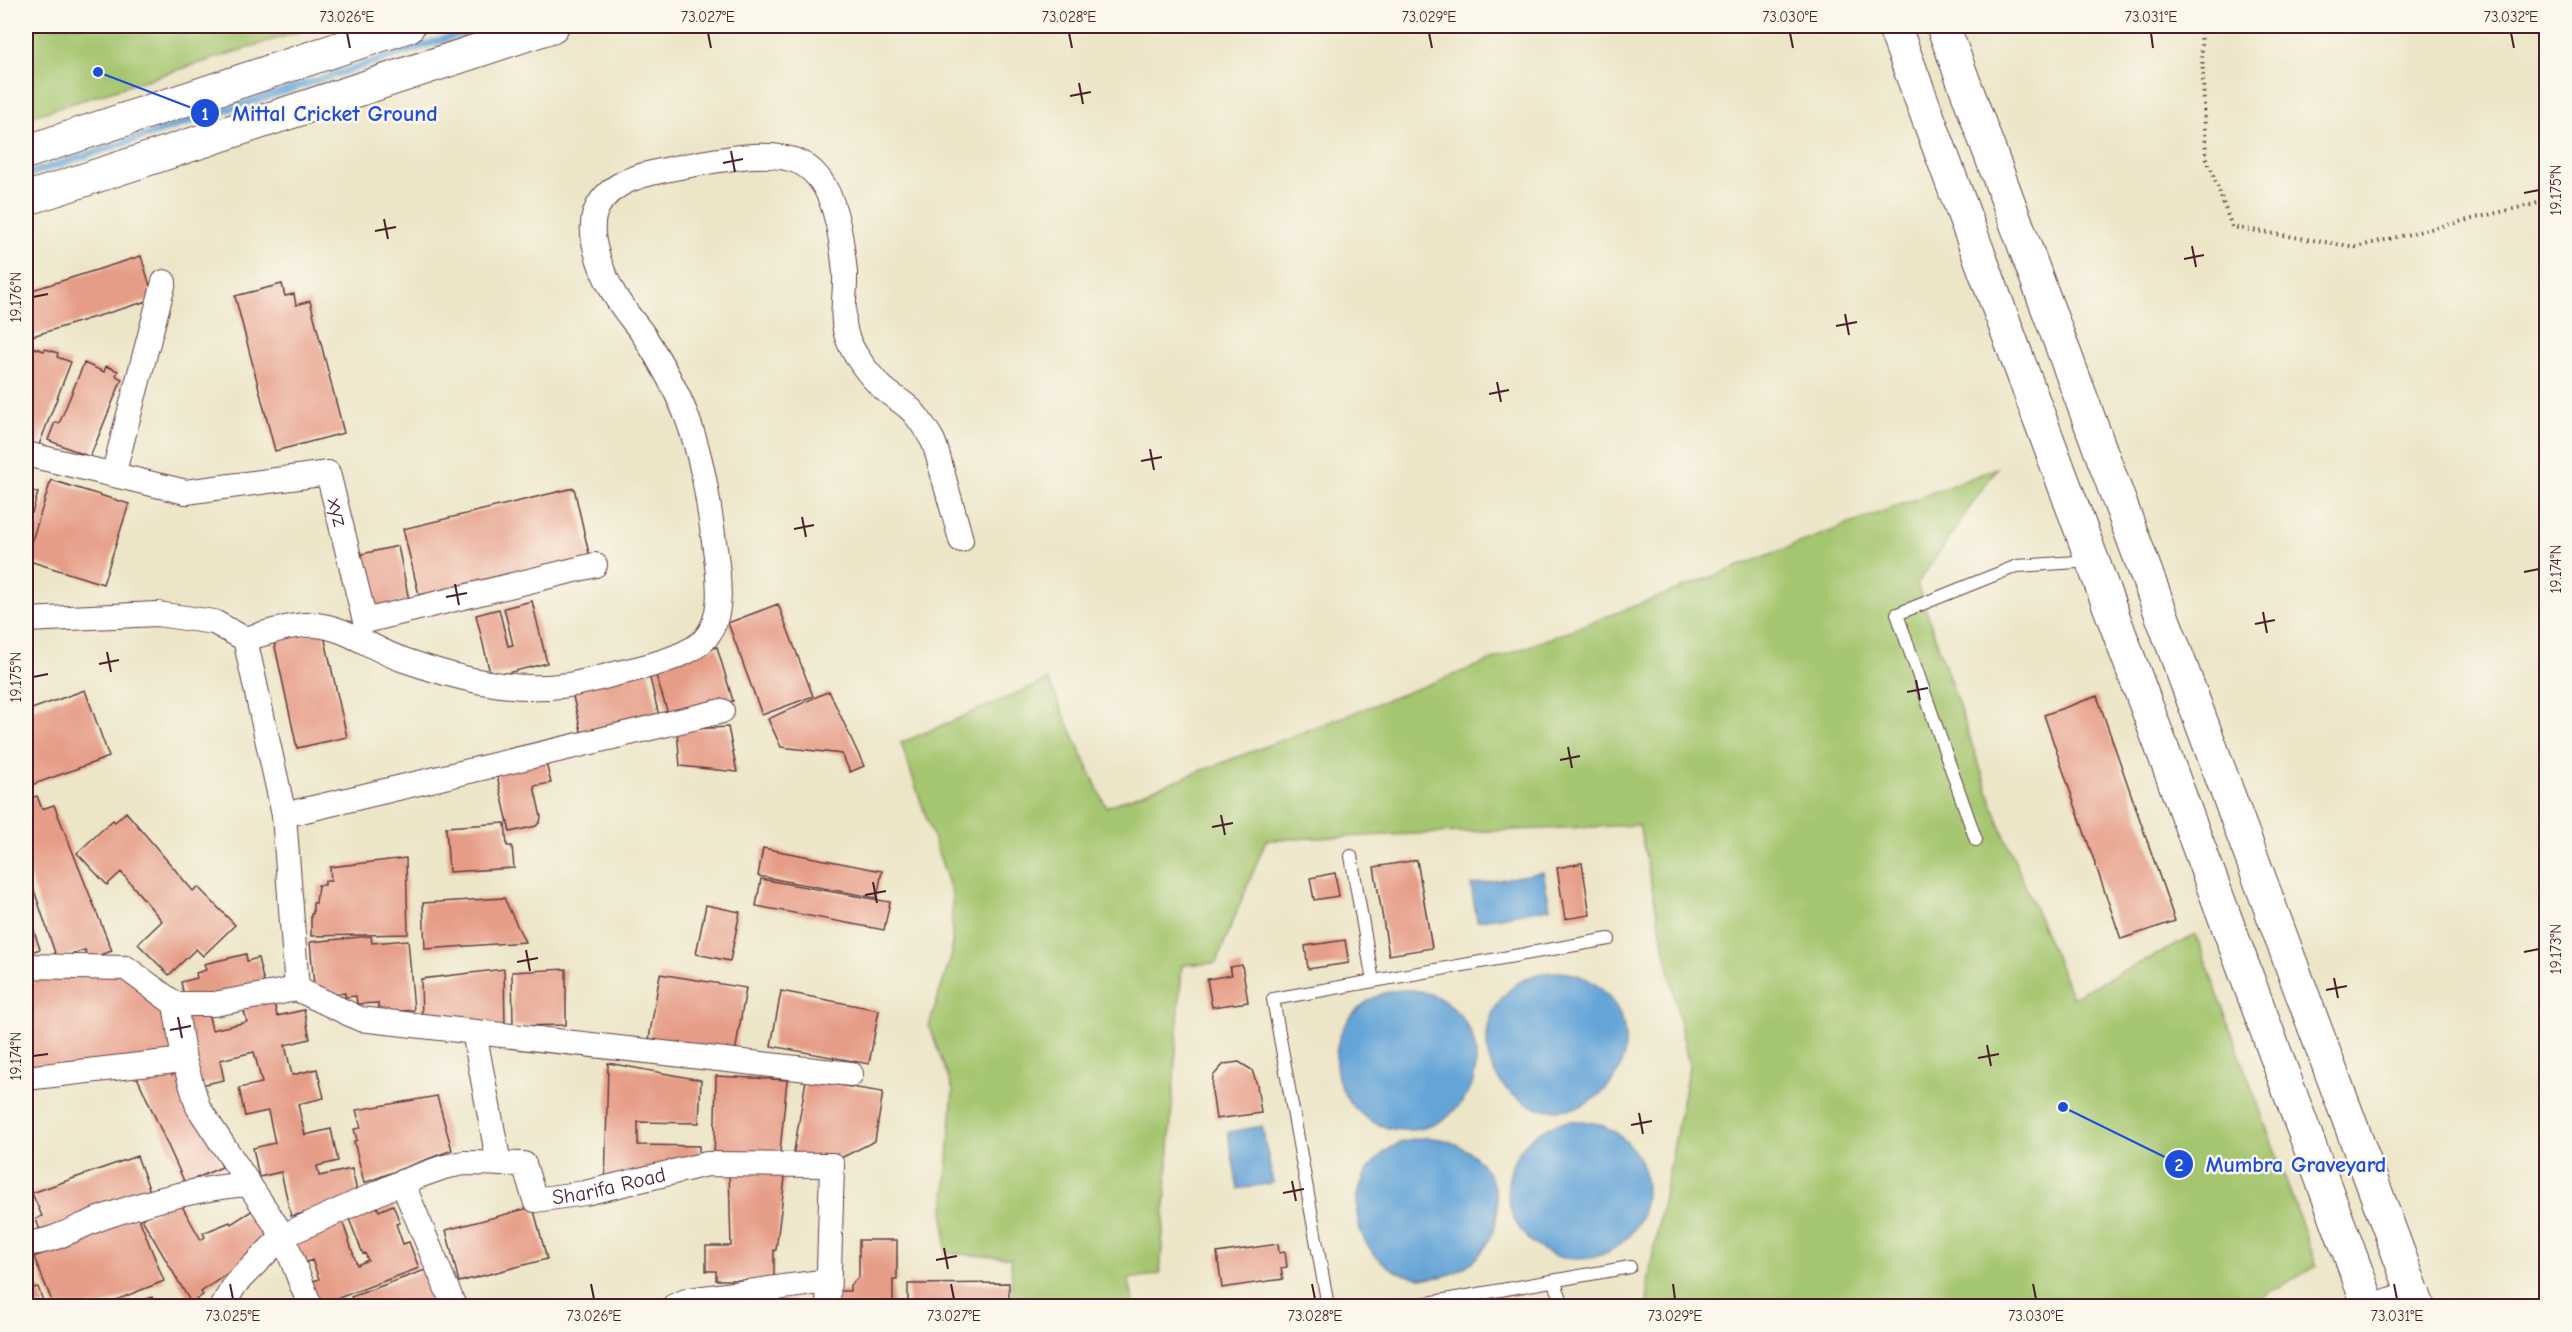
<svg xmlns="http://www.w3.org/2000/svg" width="2572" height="1332" font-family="'Comic Neue',sans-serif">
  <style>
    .green { fill: #a5c66f; stroke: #78724d; stroke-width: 1.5 }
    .water { fill: #65a4d7; stroke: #586281; stroke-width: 1.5 }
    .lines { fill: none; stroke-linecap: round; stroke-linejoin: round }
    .stream { stroke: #65a4d7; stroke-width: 7 }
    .building { fill: #e69d87 }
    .lane-casing { stroke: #623d42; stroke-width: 14 }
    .street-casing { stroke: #623d42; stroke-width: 26 }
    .secondary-casing { stroke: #623d42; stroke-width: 35 }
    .path { stroke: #623d42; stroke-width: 4; stroke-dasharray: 1.5 4.5; stroke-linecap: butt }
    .lane { stroke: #fff; stroke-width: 12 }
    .street { stroke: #fff; stroke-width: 24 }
    .secondary { stroke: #fff; stroke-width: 33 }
    .ticks { fill: none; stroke: #4a1f2b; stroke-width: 2 }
    .labels { text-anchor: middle; stroke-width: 5; stroke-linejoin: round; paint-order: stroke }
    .street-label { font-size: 21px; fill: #4a1f2b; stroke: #fbf7ec }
    .leader { fill: none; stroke: #1d4ed8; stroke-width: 2 }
    .callout-dot { fill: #1d4ed8; stroke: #fbf7ec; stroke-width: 2 }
    .mark-label { font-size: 18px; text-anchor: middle; font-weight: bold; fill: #fff }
    .callout-label { font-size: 22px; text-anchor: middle; font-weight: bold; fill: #1d4ed8; stroke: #fbf7ec; stroke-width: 5; stroke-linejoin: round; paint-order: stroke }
    .neatline { fill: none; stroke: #4a1f2b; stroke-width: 2 }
    .ticks-label { font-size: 15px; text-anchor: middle; fill: #4a1f2b }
  </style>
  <rect width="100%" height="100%" fill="#fbf7ec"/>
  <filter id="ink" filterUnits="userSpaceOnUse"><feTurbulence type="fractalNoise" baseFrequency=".0167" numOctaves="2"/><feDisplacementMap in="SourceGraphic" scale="12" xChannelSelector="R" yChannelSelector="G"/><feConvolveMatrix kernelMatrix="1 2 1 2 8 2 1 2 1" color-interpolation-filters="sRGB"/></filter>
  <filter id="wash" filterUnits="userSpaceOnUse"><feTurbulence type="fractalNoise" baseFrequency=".008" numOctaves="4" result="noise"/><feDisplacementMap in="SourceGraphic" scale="24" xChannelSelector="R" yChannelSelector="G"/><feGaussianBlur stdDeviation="1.35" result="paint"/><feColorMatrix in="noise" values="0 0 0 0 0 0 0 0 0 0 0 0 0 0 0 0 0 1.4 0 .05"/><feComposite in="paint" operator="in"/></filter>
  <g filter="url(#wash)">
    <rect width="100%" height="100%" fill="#ece5c7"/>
    <path class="green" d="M26,26H317L26,118Z
      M1997,468L1917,584L1999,823L2072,997L2196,935L2317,1266L2244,1306H1647L1649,1275L1689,1066L1639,825L1266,840L1216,963L1182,965L1160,1274L1128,1279L1135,1306H1013L1011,1258L946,1253L944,1212L953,1090L929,1026L952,954V893L901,743L1048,680L1106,807Z"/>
    <path class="water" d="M1543,872L1550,908L1477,921L1471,885Z
      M1487 1041a69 69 0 1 1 138 0a69 69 0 1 1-138 0Z
      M1336 1060a70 70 0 1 1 140 0a70 70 0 1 1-140 0Z
      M1508 1190a69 69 0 1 1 138 0a69 69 0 1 1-138 0Z
      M1262,1126L1273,1183L1238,1189L1228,1132Z
      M1357 1208a70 70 0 1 1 140 0a70 70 0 1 1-140 0Z"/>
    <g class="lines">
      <path class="stream" d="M26,175L484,26"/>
    </g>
    <g id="blocks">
      <path class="building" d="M141,256L154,299L26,338V292Z
        M282,284L285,296L294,294L296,305L310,301L344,433L275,451L235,296Z
        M26,345L44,351L45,349L58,353L57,357L71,362L37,450L26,446Z
        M84,363L104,372L106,366L118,371L116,376L122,379L90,457L48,440L55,422L59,424Z
        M51,480L129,504L103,584L26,560Z
        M574,488L590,558L420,599L403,529Z
        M28,490L38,493L32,513L26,511Z
        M398,546L409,600L368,609L357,555Z
        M532,601L547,663L491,677L476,615L499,609L508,646L513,645L504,608Z
        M778,604L813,696L762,715L728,623Z
        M323,631L347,737L297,748L274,642Z
        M717,647L733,701L670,720L653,666Z
        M648,670L659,716L582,735L571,688Z
        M85,690L109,757L26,787V711Z
        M829,691L864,766L850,772L842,754L781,747L768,719Z
        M2097,696L2175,921L2121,939L2044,715Z
        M728,727L737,772L680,766L677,730Z
        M544,755L551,783L534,786L541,817L540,822L536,826L510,832L495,767Z
        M37,796L42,809L54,805L112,951L87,959L85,950L57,959L26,866V800Z
        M126,812L193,891L198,887L235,925L203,956L196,949L169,975L138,944L162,921L121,872L107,885L77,853L113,820L115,822Z
        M505,823L507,846H512L514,868L449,872L446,827Z
        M763,848L882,871L877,898L758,876Z
        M406,858L408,934L311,936V914H313V903H316L318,885H325V881H331L330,867Z
        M1417,860L1432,948L1389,955L1374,867Z
        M1582,863L1590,915L1565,919L1557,868Z
        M1335,873L1339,896L1314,900L1310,878Z
        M761,879L890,902L884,930L756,906Z
        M504,898L525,942L425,949L423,903Z
        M706,905L740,912L730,961L696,954Z
        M26,908L40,949L26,954Z
        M371,936L372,943L408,940L414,1010L379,1013L378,1003L357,1004L356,996L345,997V993L315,996L310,942Z
        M1345,940L1349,963L1308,969L1305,946Z
        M246,954L247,961L258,958L264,983L185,1001L181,982L197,978L196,973L206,970L204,964Z
        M1242,965L1248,1002L1212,1007L1207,979L1232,975L1230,967Z
        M504,969L505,1027L422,1021L421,979Z
        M566,969V1025L513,1026L512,972Z
        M26,971L125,972L164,1004V1013H172L176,1055L26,1075Z
        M660,974L746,988L735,1053L649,1039Z
        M781,991L879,1010L869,1064L771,1046Z
        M273,997L277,1016L304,1010L310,1039L285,1045L292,1075L317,1069L324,1098L298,1104L305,1135L331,1129L338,1161L317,1166L319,1176L352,1169L359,1201L291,1216L281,1172L259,1177L253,1148L275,1143L268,1111L245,1116L239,1088L262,1083L254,1052L220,1060L224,1080L196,1086L180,1018L208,1012L212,1030L247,1022L242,1004Z
        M1239,1062L1252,1070L1257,1085L1261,1113L1216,1119L1212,1091L1213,1076L1224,1064Z
        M608,1063L701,1080L699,1123L638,1122V1145L699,1146V1165L605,1187Z
        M161,1066L170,1071L172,1075L179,1072L222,1167L185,1183L137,1077Z
        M716,1076L787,1080L779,1162H714Z
        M806,1080L883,1092L875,1141L841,1158L793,1157Z
        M437,1096L452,1150L364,1183L354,1141L357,1140L354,1129L361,1128L356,1110Z
        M137,1156L151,1194L41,1233L36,1219L42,1216L32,1193Z
        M786,1170L776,1250H774V1276L763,1280H716V1271H706V1246H731L729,1171Z
        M178,1199L201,1240L205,1237L203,1233L230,1222L231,1224L261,1205L281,1236L201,1292L203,1295L191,1303L142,1219Z
        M393,1205L400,1223L396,1224L403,1244L409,1242L419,1268L320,1305L311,1282L319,1279L312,1260L304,1263L293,1235L341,1217L357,1265L368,1260L365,1253L363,1254L347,1214L366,1207L367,1211L377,1207L379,1211Z
        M533,1207L547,1259L459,1282L446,1230Z
        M138,1216L164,1281L101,1306H54L34,1257Z
        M859,1240H897V1280H893V1306H839V1291H850V1285L859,1277Z
        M1278,1244L1279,1253L1285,1252L1287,1267L1281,1268L1283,1279L1222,1288L1217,1253Z
        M428,1269L442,1306H338L352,1301L351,1297Z
        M30,1279L33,1288L38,1287L45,1306H26V1281Z
        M1009,1283V1306H908V1284Z
        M152,1297L156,1306H129Z
        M743,1299L806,1303V1306H742Z"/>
    </g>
  </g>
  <g filter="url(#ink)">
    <use href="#blocks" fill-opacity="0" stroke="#623d42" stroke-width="1.5"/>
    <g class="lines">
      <defs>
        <path id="lane" d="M1976,840L1897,614L2017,566L2092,561
          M1351,856L1373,981
          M1554,1281L1564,1306
          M1328,1306L1273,999L1609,939
          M1411,1306L1630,1267"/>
        <g id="street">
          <path id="s1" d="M26,454L186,492L328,473L365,621L595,565"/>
          <path d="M113,475L164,282"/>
          <path d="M26,620L157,614L214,622L245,639L284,815L297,989"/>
          <path d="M245,639C269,633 298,621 323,626C351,631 376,651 404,660C453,677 507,692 560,686C581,684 602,677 623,672C646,667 687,657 704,640C724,618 719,583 716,556C709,507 704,461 686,415C676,389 660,361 645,337C635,322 621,308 613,292C601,270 585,232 597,208C612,178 650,173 680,167C794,145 833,143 845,273C846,294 840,317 847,337C853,354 870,377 884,389C894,398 906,403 915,414C921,422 928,432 933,441C937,450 939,461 942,471C948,494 955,517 961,540"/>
          <path d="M284,815L722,711"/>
          <path d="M26,966L126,968L175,1004"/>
          <path d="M175,1004H214L297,989L360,1019L851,1074"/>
          <path d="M175,1004L184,1060L198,1107L283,1236L310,1306"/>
          <path d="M474,1032L499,1164"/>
          <path d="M26,1078L184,1060"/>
          <path d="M402,1182L454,1306"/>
          <path d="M26,1243C53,1243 78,1226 104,1217C152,1200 198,1188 249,1184"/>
          <path id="s2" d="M222,1306L236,1283L283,1236L402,1182L444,1167L464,1163L524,1164L535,1200L585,1193L707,1164L832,1165L828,1306"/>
          <path d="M674,1306L689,1300L828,1281"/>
          <path d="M2372,1306L2413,1292"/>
        </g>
        <path id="secondary" d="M1894,26L2369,1306
          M1943,26L2418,1306
          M26,152L408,26
          M26,199L552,26"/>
      </defs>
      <use href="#lane" class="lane-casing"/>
      <use href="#street" class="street-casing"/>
      <use href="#secondary" class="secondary-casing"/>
      <path class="path" d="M2201,26L2206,156L2232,227L2356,247L2546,201"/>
      <use href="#lane" class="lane"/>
      <use href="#street" class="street"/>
      <use href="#secondary" class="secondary"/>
    </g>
  </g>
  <path class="ticks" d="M347,33L350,48M708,33L711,48M1069,33L1072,48M1429,33L1432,48M1790,33L1793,48M2151,33L2153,48M2511,33L2514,48M1079,83L1083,104M1070,96L1091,92M731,151L735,172M723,163L743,159M2524,193L2539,190M384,219L388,239M375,231L396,227M2192,246L2196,267M2184,259L2204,255M33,297L48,294M1845,314L1849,335M1836,326L1857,322M1497,382L1501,402M1489,394L1509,390M1150,449L1154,470M1141,461L1162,457M802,517L806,537M794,529L814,525M2524,572L2539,569M455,584L459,605M446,597L467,593M2263,612L2267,633M2255,624L2275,620M107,652L111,672M99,664L119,660M33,677L48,674M1916,680L1920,700M1907,692L1928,688M1568,747L1572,768M1560,760L1580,756M1221,815L1225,835M1212,827L1233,823M873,882L877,903M865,895L886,891M526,950L530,971M2524,952L2539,949M517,962L538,958M2334,978L2338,998M2326,990L2347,986M178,1017L182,1038M170,1030L191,1026M1987,1045L1991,1066M33,1056L48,1054M1978,1058L1999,1054M1639,1113L1643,1134M1631,1125L1652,1121M1292,1181L1296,1201M1283,1193L1304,1189M944,1248L948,1269M936,1260L957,1256M230,1284L233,1299M591,1284L594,1299M951,1284L954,1299M1312,1284L1315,1299M1673,1284L1675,1299M2033,1284L2036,1299M2394,1284L2397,1299"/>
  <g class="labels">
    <g class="street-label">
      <text dy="7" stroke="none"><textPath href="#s1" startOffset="348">xyz</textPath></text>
      <text dy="7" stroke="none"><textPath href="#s2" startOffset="462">Sharifa Road</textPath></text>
    </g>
  </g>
  <path class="leader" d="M98 72L205 113M2063 1107L2179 1164"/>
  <g class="callout-dot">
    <circle cx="98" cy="72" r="6"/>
    <circle cx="2063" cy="1107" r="6"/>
    <circle cx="205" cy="113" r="15"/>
    <circle cx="2179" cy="1164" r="15"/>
  </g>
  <g class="mark-label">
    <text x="205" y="120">1</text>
    <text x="2179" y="1171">2</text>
  </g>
  <g class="callout-label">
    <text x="335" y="121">Mittal Cricket Ground</text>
    <text x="2296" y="1172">Mumbra Graveyard</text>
  </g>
  <rect width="2572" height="1332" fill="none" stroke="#fbf7ec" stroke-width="66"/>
  <rect x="33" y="33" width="2506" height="1266" class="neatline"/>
  <g class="ticks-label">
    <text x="347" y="22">73.026°E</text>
    <text x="708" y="22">73.027°E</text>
    <text x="1069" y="22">73.028°E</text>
    <text x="1429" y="22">73.029°E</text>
    <text x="1790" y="22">73.030°E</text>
    <text x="2151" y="22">73.031°E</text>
    <text x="2511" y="22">73.032°E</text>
    <text transform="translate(2556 190) rotate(-90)" y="5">19.175°N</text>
    <text transform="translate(16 297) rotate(-90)" y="5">19.176°N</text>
    <text transform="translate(2556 569) rotate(-90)" y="5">19.174°N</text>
    <text transform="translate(16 677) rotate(-90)" y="5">19.175°N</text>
    <text transform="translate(2556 949) rotate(-90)" y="5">19.173°N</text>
    <text transform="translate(16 1056) rotate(-90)" y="5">19.174°N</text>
    <text x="233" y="1321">73.025°E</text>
    <text x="594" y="1321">73.026°E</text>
    <text x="954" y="1321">73.027°E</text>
    <text x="1315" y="1321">73.028°E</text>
    <text x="1675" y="1321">73.029°E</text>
    <text x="2036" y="1321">73.030°E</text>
    <text x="2397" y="1321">73.031°E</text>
  </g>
</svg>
